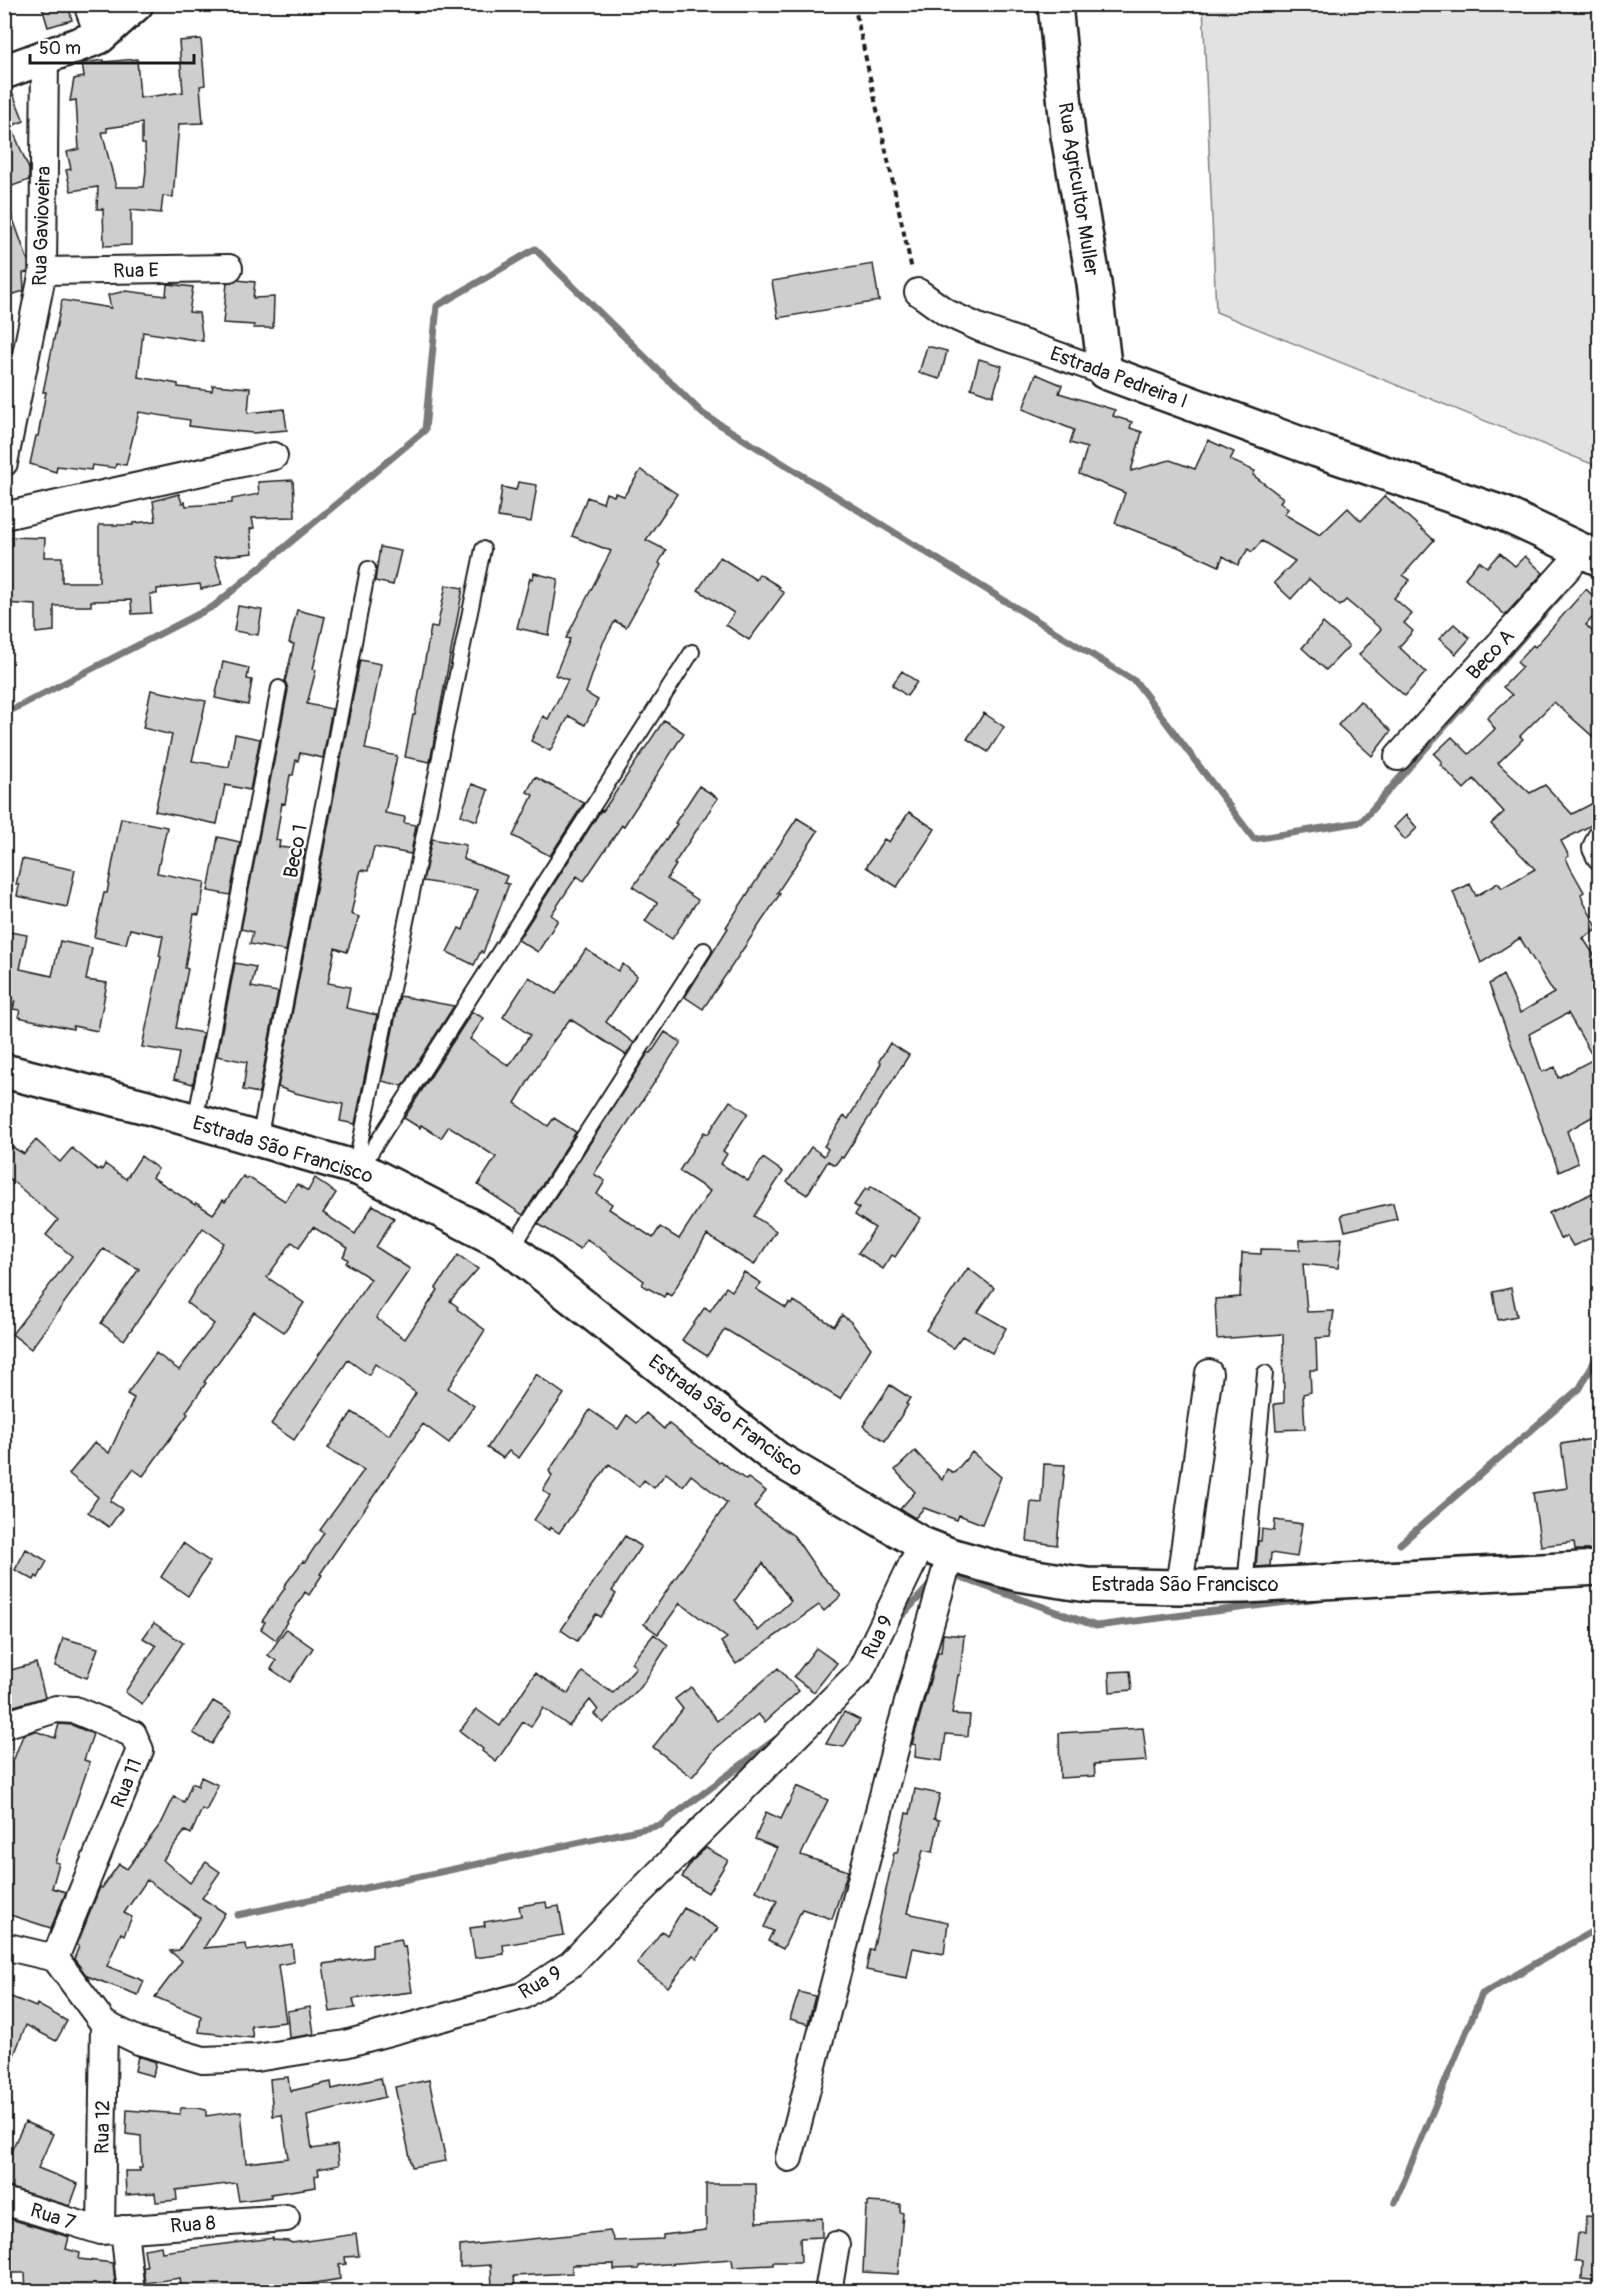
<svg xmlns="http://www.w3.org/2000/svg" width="1604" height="2296" font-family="Pangolin,sans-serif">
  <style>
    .green { fill: #e2e2e2; stroke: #7f7f7f; stroke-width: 1.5 }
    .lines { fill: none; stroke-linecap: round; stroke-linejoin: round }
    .stream { stroke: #7a7a7a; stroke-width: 7 }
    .building { fill: #cecece; stroke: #1c1c1c; stroke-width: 1.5; fill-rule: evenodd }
    .lane-casing { stroke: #1c1c1c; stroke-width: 18 }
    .street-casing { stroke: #1c1c1c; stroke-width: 30 }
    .secondary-casing { stroke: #1c1c1c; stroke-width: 38 }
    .path { stroke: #1c1c1c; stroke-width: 4; stroke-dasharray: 6 4.5; stroke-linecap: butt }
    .lane { stroke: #fff; stroke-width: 14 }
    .street { stroke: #fff; stroke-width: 26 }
    .secondary { stroke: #fff; stroke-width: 33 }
    .labels { text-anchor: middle; stroke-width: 5; stroke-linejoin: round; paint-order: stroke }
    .street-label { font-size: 20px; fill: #1c1c1c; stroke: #fff }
  </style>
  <rect width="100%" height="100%" fill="#fff"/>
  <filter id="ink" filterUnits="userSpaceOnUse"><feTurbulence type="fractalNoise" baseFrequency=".0167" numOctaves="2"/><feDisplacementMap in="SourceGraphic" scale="12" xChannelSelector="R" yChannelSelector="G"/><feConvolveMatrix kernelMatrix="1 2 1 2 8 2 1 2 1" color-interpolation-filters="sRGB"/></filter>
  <g filter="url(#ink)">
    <path class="green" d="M1203,5H1599V467L1216,312Z"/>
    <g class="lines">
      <path class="stream" d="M4,714L214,606L425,430L437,306L535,249L703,414L1136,682L1254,839L1361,822L1561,594
        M1400,1544L1580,1388L1600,1351
        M951,1574L1096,1626L1319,1598
        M895,1623L933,1582
        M238,1915L661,1825L776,1739
        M1395,2202L1482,1994L1600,1927"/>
    </g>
    <path class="building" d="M41,4H68L72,20L48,27Z
      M201,39L205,85L200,86L203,123L179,124L173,197L163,196L161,213L131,210V245L104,246L103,209H97L98,187L71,191L66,170L71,169L67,152L79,149L76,100L70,101L74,79L84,77L82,63L104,60V62L137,59L140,98L183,92L179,41ZM142,123V144H145L146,170L144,187H116L102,132H107V128Z
      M11,89L24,121L11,126L29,169V180L4,189V90Z
      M4,202H7L28,261V272L23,273L24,291L4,297Z
      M873,264L879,301L778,318L772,281Z
      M237,280L255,282L253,298L274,297L273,328H254V325L223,323L227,283Z
      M167,284L193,287L189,312L199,313L203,341L143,332L138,377L178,384V387L212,391L213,385L250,388L248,413L284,409L287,430L253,433L212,429L189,426L190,420L139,412L126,465L116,464L115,468L92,465L91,470L57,466L56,472L30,464L36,436H38L46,392H43L62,300L111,308L108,295L126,291L166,296Z
      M927,346L947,351L940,379L919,373Z
      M979,359L1002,366L993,396L971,388Z
      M1036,374L1062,385L1059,393L1115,410L1113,416L1132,422L1130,428L1142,432L1131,471L1170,460L1195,469L1208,440L1234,452L1230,460L1255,471L1253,475L1283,498L1280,502L1288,509L1284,514L1320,535L1348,508L1361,521L1385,496L1434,540L1403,575L1410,580L1394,598L1412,614L1404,623L1413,631L1399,647L1426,672L1405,696L1359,655L1381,629L1346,600L1340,606L1309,579L1291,599L1274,583L1295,561L1262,541L1252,552L1248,549L1238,565L1223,556L1219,566L1178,547L1115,523L1125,493L1079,474L1087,448L1070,443L1074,430L1023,409Z
      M641,470L677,494L646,540L666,550L659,563L661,565L626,627L615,621L603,643L586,693L598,700L585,725L569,716L550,751L531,741L543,716L548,719L568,680L555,675L570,639L566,638L611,551L572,536L587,497L603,503L606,493L614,496L615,493L624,496Z
      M293,480L295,517L252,518L254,528L250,529L253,553L214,557L222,584L201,589L200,584L157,589V594H150L151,613L132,614L131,600L91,601V606H54V631L36,633V605L4,603L7,537L45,538L44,557H62V582H99V525H133V523L156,521L153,501L179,494L182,503L185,502L186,506L232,503V499L259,494L258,482Z
      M518,482L537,485L531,522L498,517L502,487L516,490Z
      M380,547L401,551L393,585L375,581Z
      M1500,553L1515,566L1525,556L1543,573L1505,615L1465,578L1479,561L1487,567Z
      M720,557L756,580L759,574L780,587L778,589L784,593L749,640L726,625L734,613L698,590Z
      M534,573L558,579L549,635L517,628L530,578L533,579Z
      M446,585L463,588L430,762L405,757L413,715H415L431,627L437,628Z
      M1586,589L1599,602V610L1586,625L1599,638V742L1554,702L1520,736L1523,739L1498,763L1530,793L1545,785L1572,814L1599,800V821L1561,841L1569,856L1566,858L1570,867L1584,892L1581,894L1583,901L1598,929L1583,938L1596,958L1591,961L1599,976V1113L1567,1131L1578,1163L1559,1172L1489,984L1503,975L1520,1013L1554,993L1520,938L1481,963L1453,892L1470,884L1476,896L1498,883L1502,888L1535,869L1491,824L1504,812L1474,779L1464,789L1440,764L1442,762L1434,754L1452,737L1469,754L1495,729L1487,718L1512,695L1503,687L1522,667L1517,662L1533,645L1535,647ZM1568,1013L1594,1059L1558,1078L1555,1067L1542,1072L1529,1034Z
      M238,606L262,610L258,635L234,631Z
      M297,610L325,617L313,669L316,670L307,704L332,709L323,758L300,753L298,761L296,760L293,775H290L285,804L282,803L276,840L280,841L279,847L305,850L286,951L250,944L253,932L241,929L288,690L285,681L294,644L289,643Z
      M1323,623L1349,646L1326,670L1302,648Z
      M1454,624L1470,638L1456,654L1439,639Z
      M360,660L381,664L365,749L397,756L385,813L405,817L404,823L416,825L411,854L374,847L368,871L361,870L360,873L351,914L359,917L347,952L335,948L328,983L350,987L346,1008L377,1015L355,1124L340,1121L343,1104L295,1093L278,1087Z
      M223,662L249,668L247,679L252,680L248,705L215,698Z
      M902,671L917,682L907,696L892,685Z
      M151,690L206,701L192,761L229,767L235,734L260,739L250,790L225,785L217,824L155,811L172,735L143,728Z
      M1360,701L1391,731L1372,756L1338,725Z
      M984,713L1004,727L988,752L967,739Z
      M664,720L684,733L624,826L622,825L584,881L577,876L551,915L558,920L538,952L518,940L601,810L603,811Z
      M535,777L584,803L550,856L513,836L533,795L527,792Z
      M472,784L488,790L477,821L461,815Z
      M699,786L718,798L674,864L676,865L667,879L698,900L672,939L645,921L657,903L633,887L677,824L675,823Z
      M909,812L935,829L897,887L866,867L884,839L889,842Z
      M1406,815L1417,828L1405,840L1394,827Z
      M121,818L167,827L157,873L205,882L199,915L194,914L185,968L188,969L176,1028L203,1033L193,1084L174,1079L179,1053L142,1047L161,957L159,956L163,936L130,929L126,944L94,937L104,893H107Z
      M797,818L818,831L777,893L780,894L703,1009L685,997L728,928L726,927Z
      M218,837L240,842L230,895L208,891Z
      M432,839L466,845L463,859L507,876L504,883L509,884L483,953L481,951L474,965L447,952L459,928L463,930L478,890L423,881Z
      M22,859L75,870L67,907L17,896L19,885H16Z
      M4,931L27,935L20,969L52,976L60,941L92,948L86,980L107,983L98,1031L73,1026V1029L18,1017L20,1010L13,1009L15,1000L13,1007L4,1006Z
      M586,949L618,971L623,964L637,976L606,1022L634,1043L626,1055L570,1019L549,1047L515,1103L548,1126L554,1118L576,1132L523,1215L478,1185L496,1157L449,1126L441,1138L421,1125L420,1128L404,1118L472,1012L484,1018L470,1039L509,1066L530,1035L503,1017L529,977L556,994Z
      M235,963L256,967L251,987L278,992L259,1093L243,1090L247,1062L217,1056Z
      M400,996L454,1006L403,1086L382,1081Z
      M665,1032L681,1042L594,1174L605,1181L597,1194L612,1204L609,1209L653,1238L660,1227L679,1239L710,1191L679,1171L704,1132L708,1134L730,1101L748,1113L723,1151L727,1154L721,1164L748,1181L763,1158L783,1172L754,1216L776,1231L754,1265L707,1235L671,1296L666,1293L664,1297L642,1285L644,1281L587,1239L580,1249L538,1224L648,1053H651Z
      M890,1043L909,1055L843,1158L841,1157L835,1165L828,1161L807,1195L787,1182L811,1147L824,1156L828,1149L824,1146L844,1116L848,1119L875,1075L881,1063L879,1061Z
      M36,1140L60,1162L72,1148L98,1170L100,1168L102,1170L105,1164L126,1179L141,1156L158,1169L152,1177L195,1205L196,1203L213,1214L223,1200L225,1202L243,1176L247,1179L248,1177L285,1201L297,1184L308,1191L315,1178L336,1193L323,1213L355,1234L373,1205L394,1218L376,1247L410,1269L376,1318L405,1339L438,1290L436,1288L458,1255L478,1269L450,1301L458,1307L457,1309L485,1330L448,1388L474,1406L449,1443L423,1424L320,1574L322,1575L309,1595L305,1592L276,1640L261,1629L265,1622L262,1621L285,1588L284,1586L303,1561L305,1562L324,1533L320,1530L364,1470L328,1448L352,1412L389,1435L416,1393L375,1364L369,1375L348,1360L294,1440L271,1424L371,1279L346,1263L348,1260L343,1256L348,1248L313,1227L299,1247L292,1242L267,1277L304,1303L284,1332L254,1312L204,1382L206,1383L186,1412L188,1414L143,1476L133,1469L110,1501L122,1509L109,1527L88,1512L98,1497L69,1474L95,1442L109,1453L134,1398L127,1394L156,1353L179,1370L214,1324L187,1303L224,1243L203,1228L124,1340L101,1323L139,1269L103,1249L31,1349L12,1334L72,1256L46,1235L58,1220L4,1174V1142L24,1154Z
      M871,1186L921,1218L895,1257L892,1255L883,1269L858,1253L875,1228L855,1215L859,1208L854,1205L866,1188L869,1190Z
      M1599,1190V1229L1591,1233L1593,1237L1573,1246L1567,1236L1560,1239L1549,1213Z
      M1393,1203L1397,1219L1345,1231L1341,1215Z
      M1342,1238L1338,1268L1303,1264L1307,1312L1334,1311L1330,1337L1316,1338L1317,1370H1310L1311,1392L1303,1394L1305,1429L1276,1430L1274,1404L1284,1403L1283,1334L1217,1339L1215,1299L1240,1297L1242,1253L1261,1254V1249L1300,1250V1240Z
      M968,1268L994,1288L978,1312L1006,1328L992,1353L962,1336L953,1348L926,1330Z
      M744,1272L761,1283L756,1289L786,1308L789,1303L792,1305L794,1301L834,1326L842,1315L851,1322L871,1348L840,1399L725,1329L707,1356L682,1340L705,1307L710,1311L726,1287L732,1291Z
      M1511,1288L1517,1316L1498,1320L1493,1292Z
      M536,1374L564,1394L519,1458L509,1451L503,1458L487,1448Z
      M890,1385L910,1398L906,1404L908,1405L885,1441L863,1426Z
      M590,1410L618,1429L627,1415L637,1423L646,1413L664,1429L668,1423L718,1462L720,1461L746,1480L748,1478L766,1491L754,1507L794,1536L818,1571L841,1596L824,1611L819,1605L736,1664L721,1642L727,1638L680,1603L658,1634L644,1624L727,1503L691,1475L683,1486L666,1473L654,1488L644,1480L639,1487L609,1464L559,1533L550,1527L549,1530L534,1520L550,1496L543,1490L552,1476L549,1471ZM763,1563L791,1601L758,1631L735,1600Z
      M1599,1438V1541L1591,1542L1592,1550H1575L1574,1542L1541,1546L1533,1493L1567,1488L1561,1444Z
      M915,1451L942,1480L947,1469L954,1473L972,1452L1001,1477L982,1524L959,1515L957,1520L924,1508L915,1518L900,1509L915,1492L895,1470Z
      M1044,1464L1065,1465L1057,1545L1027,1541L1031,1502L1042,1503Z
      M1275,1520L1302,1524L1297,1557L1271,1553L1270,1566L1256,1567L1258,1541H1261L1262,1529L1274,1531Z
      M625,1536L641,1546L612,1591L616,1594L601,1617L596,1614L577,1641L561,1630Z
      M183,1543L210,1562L188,1596L161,1577Z
      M26,1549L47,1561L38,1578L36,1576L34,1580L15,1570Z
      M154,1623L183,1643L142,1704L125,1692L156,1646L143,1638Z
      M286,1629L313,1648L290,1682L271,1669L276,1661L268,1655Z
      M654,1634L668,1645L641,1687L603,1723L594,1714L598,1710L590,1700L569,1726L543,1708L531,1727L523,1722L496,1762L482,1751L483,1749L460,1731L476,1709L500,1726L535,1673L568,1694L582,1672L613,1693L636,1667L631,1663Z
      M943,1634L964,1636L960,1675H958L952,1714L970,1715L968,1736L946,1734L942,1761L915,1757L916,1745L912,1744L938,1652H941Z
      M63,1638L98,1648L87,1678L55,1666Z
      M816,1648L837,1663L814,1692L794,1677Z
      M36,1663L45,1697L11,1707L9,1696H4V1672Z
      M778,1668L799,1691L765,1722L758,1714L716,1748L692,1777L653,1747L683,1709L675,1699L691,1687L717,1721Z
      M1130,1671L1132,1690L1110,1692L1109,1672Z
      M213,1701L232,1712L212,1744L193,1733Z
      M844,1712L860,1720L844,1747L826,1744Z
      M59,1724L72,1725L93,1734L84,1760L90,1762L55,1862L59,1863L52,1888L66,1892L51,1928L4,1913V1757L14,1759L23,1735L35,1731L55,1738Z
      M1143,1728L1147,1761L1094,1764L1095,1776L1060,1778L1059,1733Z
      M201,1777L218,1785L206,1811L202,1809L191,1834L185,1831L163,1860L190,1883L206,1862L220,1872L202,1898L225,1913L204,1948L246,1944L247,1951L292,1944L294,1962L278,1965L286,2022L251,2026L253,2038L199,2032L201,2016L155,1997L182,1961L170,1951L179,1950L200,1918L147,1880L124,1913L132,1917L124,1935L121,1933L107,1966L144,1981L138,1995L87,1976L74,1959L79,1946L77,1945L100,1887L102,1888L119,1864L127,1869L162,1822L174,1797L184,1802L192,1783L198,1786Z
      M797,1786L828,1800L801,1855L848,1871L832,1919L802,1909L783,1949L768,1941L773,1931L764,1927L777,1901L756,1891L777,1848L755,1839L766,1812L781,1819Z
      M915,1789L940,1794L934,1819L939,1820L933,1852L923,1850L907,1913L948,1922L944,1954L913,1948L907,1978L866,1970L870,1949L873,1950L894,1853H897L906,1813L910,1814Z
      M706,1848L728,1860L708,1893L682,1877L691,1862Z
      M546,1902L547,1908L559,1906L564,1935L503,1945L504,1954L475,1958L470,1928L485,1926L484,1922L521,1916L519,1906Z
      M684,1908L718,1928L697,1958L693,1955L668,1987L637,1964L662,1931L667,1935Z
      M401,1939L403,1947L405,1946L412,1992L353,1999L355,2008L330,2012L323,1964L372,1957V1944Z
      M799,1992L815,1996L808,2024L790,2019Z
      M4,1994L36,2007L37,2004L67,2021L56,2041L26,2025L6,2075Z
      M310,2007L314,2034L289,2038L287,2011Z
      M138,2056L156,2062L153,2076L135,2071Z
      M288,2077L290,2091L331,2082L332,2089L381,2078L385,2097L307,2116L312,2149L337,2145L339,2165L318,2169L319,2175L315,2176L316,2187L271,2194V2197L239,2201L236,2183L176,2190L177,2200L156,2202L155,2193L126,2195L125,2171H140L139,2168H142L141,2136L126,2134L127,2110L180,2114V2108H198L206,2110V2116L241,2111L246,2163L288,2158L282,2115L273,2116L270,2079Z
      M429,2080L446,2161L412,2167L395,2087Z
      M25,2122L53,2134L38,2168L78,2184L70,2206L4,2186V2166Z
      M706,2184H756L757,2222L822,2218V2237L800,2238L801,2262H773V2265L733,2267L732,2259L639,2266V2269L614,2270V2264L572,2265V2273L514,2276L515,2287L492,2289L491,2265L460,2267V2246L610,2231L614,2241L663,2239V2235L706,2230Z
      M868,2202L900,2204V2212L903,2213L898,2274L863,2272L866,2206H868Z
      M1586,2216L1599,2217V2281L1582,2279L1583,2261H1575L1578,2234H1585Z
      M4,2217L69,2237L66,2249L80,2253L79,2259L113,2263L116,2292H26L25,2273H4Z
      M356,2234L359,2256L345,2257L346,2264L339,2265L340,2279L258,2292H182L180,2278L145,2283L143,2267H147L144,2249L161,2246L162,2252L273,2238V2240L288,2241L292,2243Z"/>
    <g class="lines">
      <defs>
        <path id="lane" d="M195,1121L279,688
          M259,1140L368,569
          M355,1168L483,549
          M360,1169L692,652
          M512,1248L704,950
          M1245,1586L1265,1373"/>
        <path id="street" d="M87,4L99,37
          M43,271L229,268
          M918,292L947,313L980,328L1105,372
          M4,463L43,271L45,57
          M4,516L274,456
          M1398,757L1583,551
          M1600,839L1596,848L1600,856
          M1179,1587L1209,1373
          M4,1725L56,1709L75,1710L133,1734L140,1750L55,1958
          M4,1946L55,1958L104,2024L139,2041L203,2060L256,2058L345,2044L522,1996L571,1964L636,1896L860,1672L922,1544
          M789,2158L899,1734L950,1555
          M4,2201L101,2231L286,2218
          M124,2229L131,2292
          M101,2231L104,2024
          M828,2292L836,2245"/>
        <path id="secondary" d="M1055,4L1068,136L1094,283L1105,372L1317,450L1502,513L1600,559
          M4,72L99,37L136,4
          M4,1071L147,1107L360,1169L502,1242L776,1458L922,1544L950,1555L1017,1574L1087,1585L1179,1587L1245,1586L1600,1568"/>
      </defs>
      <use href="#lane" class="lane-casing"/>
      <use href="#street" class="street-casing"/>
      <use href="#secondary" class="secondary-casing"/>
      <path class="path" d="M854,4L912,270"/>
      <use href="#lane" class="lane"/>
      <use href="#street" class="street"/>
      <use href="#secondary" class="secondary"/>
    </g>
  </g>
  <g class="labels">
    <g class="street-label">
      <text transform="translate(1079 189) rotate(81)" y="7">Rua Agricultor Muller</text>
      <text transform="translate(41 226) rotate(-88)" y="7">Rua Gavioveira</text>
      <text transform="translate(136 270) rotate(-1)" y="7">Rua E</text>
      <text transform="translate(1119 377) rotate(20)" y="7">Estrada Pedreira I</text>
      <text transform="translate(1490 654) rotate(-48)" y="7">Beco A</text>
      <text transform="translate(295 851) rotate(-79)" y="7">Beco 1</text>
      <text transform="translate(283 1149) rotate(17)" y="7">Estrada São Francisco</text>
      <text transform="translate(726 1415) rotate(37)" y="7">Estrada São Francisco</text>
      <text x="1185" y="1591">Estrada São Francisco</text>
      <text transform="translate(877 1637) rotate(-64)" y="7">Rua 9</text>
      <text transform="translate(126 1783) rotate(-68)" y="7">Rua 11</text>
      <text transform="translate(540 1982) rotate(-30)" y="7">Rua 9</text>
      <text transform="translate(102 2127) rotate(-89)" y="7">Rua 12</text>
      <text transform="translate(53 2216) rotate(18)" y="7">Rua 7</text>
      <text transform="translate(193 2224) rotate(-4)" y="7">Rua 8</text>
    </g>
  </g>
  <rect width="1604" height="2296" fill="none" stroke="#fff" stroke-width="24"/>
  <rect x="12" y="12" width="1580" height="2272" fill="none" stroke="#1c1c1c" stroke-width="2" filter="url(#ink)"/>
  <path d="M30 54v9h164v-9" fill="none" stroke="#1c1c1c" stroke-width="3"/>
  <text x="39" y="54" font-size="18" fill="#1c1c1c" stroke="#ffffff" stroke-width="4.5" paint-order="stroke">50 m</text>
</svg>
